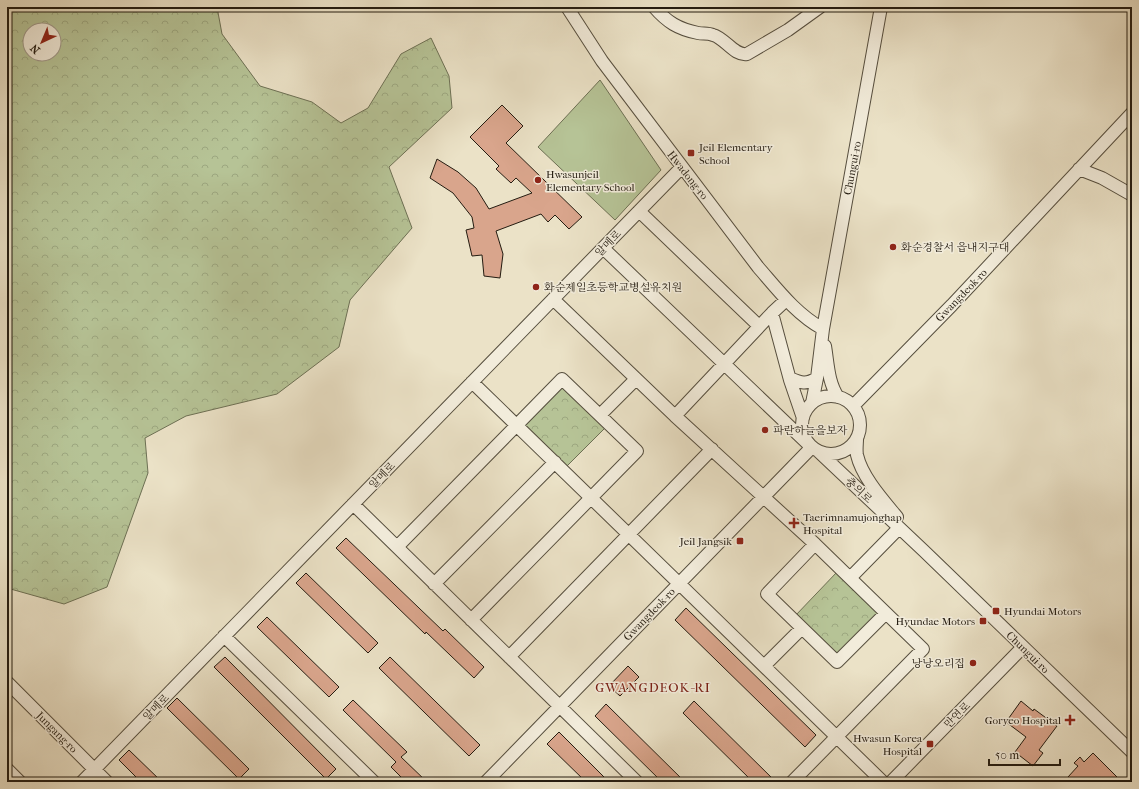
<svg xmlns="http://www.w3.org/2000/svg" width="1139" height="789" font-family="'IM FELL French Canon','Noto Serif KR',serif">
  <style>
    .grass { fill: #b6c396; stroke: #6d7054 }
    .forest { fill: url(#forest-crowns); stroke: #6d7054; fill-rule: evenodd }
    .building { fill: #d9a58c; stroke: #241c11 }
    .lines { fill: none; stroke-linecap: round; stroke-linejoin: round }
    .minor-casing { stroke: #564e3e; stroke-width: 14 }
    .minor { stroke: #f2ecdb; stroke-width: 12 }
    .poi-dot { fill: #8f2418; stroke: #f2ecdb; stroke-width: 1.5 }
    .labels { text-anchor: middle; stroke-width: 3; stroke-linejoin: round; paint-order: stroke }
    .poi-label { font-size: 11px; fill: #241c11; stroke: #f2ecdb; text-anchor: start }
    .street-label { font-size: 11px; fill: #241c11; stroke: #f2ecdb }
    .quarter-label { font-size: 13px; letter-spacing: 1px; fill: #7a1f14; stroke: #f2ecdb }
  </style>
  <defs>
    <pattern id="forest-crowns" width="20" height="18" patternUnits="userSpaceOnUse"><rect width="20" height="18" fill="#b6c396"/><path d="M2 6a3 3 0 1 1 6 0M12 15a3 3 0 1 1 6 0" fill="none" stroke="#9ca780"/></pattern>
  </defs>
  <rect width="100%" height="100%" fill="#ebe2c7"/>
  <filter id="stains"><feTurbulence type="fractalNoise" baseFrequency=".005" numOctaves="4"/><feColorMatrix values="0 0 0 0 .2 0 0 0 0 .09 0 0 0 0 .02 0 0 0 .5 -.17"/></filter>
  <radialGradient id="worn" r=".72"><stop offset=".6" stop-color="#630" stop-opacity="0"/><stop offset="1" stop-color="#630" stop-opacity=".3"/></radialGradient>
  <path class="grass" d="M600,80L661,170L615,220L538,147Z"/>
  <path class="forest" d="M7,7H217L222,34L260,86L312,102L341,123L368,108L401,54L431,38L449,76L452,108L389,167L412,228L350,300L339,347L277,394L186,416L145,438L148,473L107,587L64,604L7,588V135L9,133L7,129ZM30,30H54V54H30Z
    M564,384L607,426L566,467L523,425Z
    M837,572L881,614L838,658L795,616Z"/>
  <path class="building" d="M502,105L523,126L506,143L582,217L569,229L555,215L548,222L541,214L496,231L503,254L500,278L484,276L482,255L472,256L466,230L474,228L472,217L453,193L430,178L437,159L458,172L476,188L489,209L532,193L516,178L511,183L496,169L499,166L470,137Z
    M346,538L443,631L445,629L484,667L474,678L426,632L425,634L336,548Z
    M306,573L378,643L368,653L296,583Z
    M686,608L816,735L805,747L675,620Z
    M267,617L339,687L329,697L257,627Z
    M225,657L336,769L326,779L214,667Z
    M390,657L480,745L469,756L379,668Z
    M628,666L639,677L620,696L609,686Z
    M177,698L249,769L239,779L167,708Z
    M353,700L407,752L401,757L427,782H406L391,767L396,762L343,710Z
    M694,701L776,782H753L683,713Z
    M1021,701L1033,711L1034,709L1057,726L1039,750L1043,753L1033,766L1015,752L1026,737L1006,722Z
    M606,704L685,782H662L595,716Z
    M559,732L609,782H586L547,744Z
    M129,750L162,782H141L119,760Z
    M1093,753L1122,782H1073L1068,777L1078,766L1074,763L1080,757L1084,762Z"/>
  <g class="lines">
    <defs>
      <path id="minor" d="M567,7L602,61L758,267C778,290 796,314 823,329
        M654,7C667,22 678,29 698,33C703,34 708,33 713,35C725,38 734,56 747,54L788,30L820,7
        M1079,169L1102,178L1132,195
        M639,211L759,326
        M603,248L807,443
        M553,299L675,416L815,544L923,649L792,782
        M772,313L790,380L803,418
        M825,346C828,364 828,382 838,397
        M790,378C801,383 806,385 817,378
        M472,382L883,782
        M802 425a29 29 0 1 1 58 0a29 29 0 1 1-58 0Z
        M812,403L817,378L823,329L881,7
        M853,406L952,305L1132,113
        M600,415L636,379
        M675,416L772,313L786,300
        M857,439C857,444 856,450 857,455C862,477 883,500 897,517
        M819,452L924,551L1132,752
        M353,504L637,782
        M397,547L562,379L637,451L471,620
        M850,578L899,528
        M434,584L555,462
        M802,628L767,594L815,544
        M224,636L374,782
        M509,657L712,449
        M764,666L802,628L837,662L886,613
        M7,682L107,782
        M7,769L20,782
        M82,782L682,167
        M486,782L812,447
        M891,782L1023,647"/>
    </defs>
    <use href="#minor" class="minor-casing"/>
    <use href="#minor" class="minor"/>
  </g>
  <g class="poi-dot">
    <rect x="687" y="149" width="8" height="8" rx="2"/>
    <circle cx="538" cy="180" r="4"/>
    <circle cx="893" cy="247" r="4"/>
    <circle cx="536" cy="287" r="4"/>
    <circle cx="765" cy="430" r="4"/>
    <path d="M792 517h4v4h4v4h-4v4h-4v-4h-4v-4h4z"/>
    <rect x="736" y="537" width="8" height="8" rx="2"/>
    <rect x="992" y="607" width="8" height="8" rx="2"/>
    <rect x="979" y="617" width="8" height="8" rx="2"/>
    <circle cx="973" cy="663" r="4"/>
    <path d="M1068 714h4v4h4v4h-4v4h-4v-4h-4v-4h4z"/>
    <rect x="926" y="740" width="8" height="8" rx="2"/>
  </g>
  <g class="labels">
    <g class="poi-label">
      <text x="699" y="151">Jeil Elementary<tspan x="699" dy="13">School</tspan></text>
      <text x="546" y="178">Hwasunjeil<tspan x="546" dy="13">Elementary School</tspan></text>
      <text x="901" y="251">화순경찰서 읍내지구대</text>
      <text x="544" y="291">화순제일초등학교병설유치원</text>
      <text x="773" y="434">파란하늘을보자</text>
      <text x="803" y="521">Taerimnamujonghap<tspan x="803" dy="13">Hospital</tspan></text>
      <text x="732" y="545" text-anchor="end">Jeil Jangsik</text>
      <text x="1004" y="615">Hyundai Motors</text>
      <text x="975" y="625" text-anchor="end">Hyundae Motors</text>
      <text x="965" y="667" text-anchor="end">낭낭오리집</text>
      <text x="1061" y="724" text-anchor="end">Goryeo Hospital</text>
      <text x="922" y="742" text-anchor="end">Hwasun Korea<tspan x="922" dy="13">Hospital</tspan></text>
    </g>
    <g class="street-label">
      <text transform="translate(852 168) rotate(-79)" y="4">Chungui-ro</text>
      <text transform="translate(688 175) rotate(52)" y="4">Hwadong-ro</text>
      <text transform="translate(608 243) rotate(-46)" y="4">알메로</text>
      <text transform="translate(961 295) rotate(-46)" y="4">Gwangdeok-ro</text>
      <text transform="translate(382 475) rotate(-46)" y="4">알메로</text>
      <text transform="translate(859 490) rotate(43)" y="4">충의로</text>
      <text transform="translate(649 614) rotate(-46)" y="4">Gwangdeok-ro</text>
      <text transform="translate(1028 652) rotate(44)" y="4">Chungui-ro</text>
      <text transform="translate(156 707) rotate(-46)" y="4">알메로</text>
      <text transform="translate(957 715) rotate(-45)" y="4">만연로</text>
      <text transform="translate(57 732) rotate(45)" y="4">Jungang-ro</text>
    </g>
    <g class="quarter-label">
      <text x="653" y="692">GWANGDEOK-RI</text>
    </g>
  </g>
  <rect width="1139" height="789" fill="none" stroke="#ebe2c7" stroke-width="24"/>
  <rect x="8" y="8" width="1123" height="773" fill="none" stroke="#241c11" stroke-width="2"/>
  <rect x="12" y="12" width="1115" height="765" fill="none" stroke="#241c11"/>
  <g transform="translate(42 42) rotate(224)"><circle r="19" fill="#f2ecdb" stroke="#a0998a"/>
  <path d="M0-3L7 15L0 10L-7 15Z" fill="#8f2418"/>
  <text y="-6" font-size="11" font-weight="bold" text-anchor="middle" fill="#241c11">N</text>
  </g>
  <path d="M989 759v6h71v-6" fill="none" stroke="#241c11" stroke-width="2"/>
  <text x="995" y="759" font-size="12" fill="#241c11" stroke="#f2ecdb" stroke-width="3" paint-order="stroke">50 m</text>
  <rect width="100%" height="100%" filter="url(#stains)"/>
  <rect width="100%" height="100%" fill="url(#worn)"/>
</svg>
